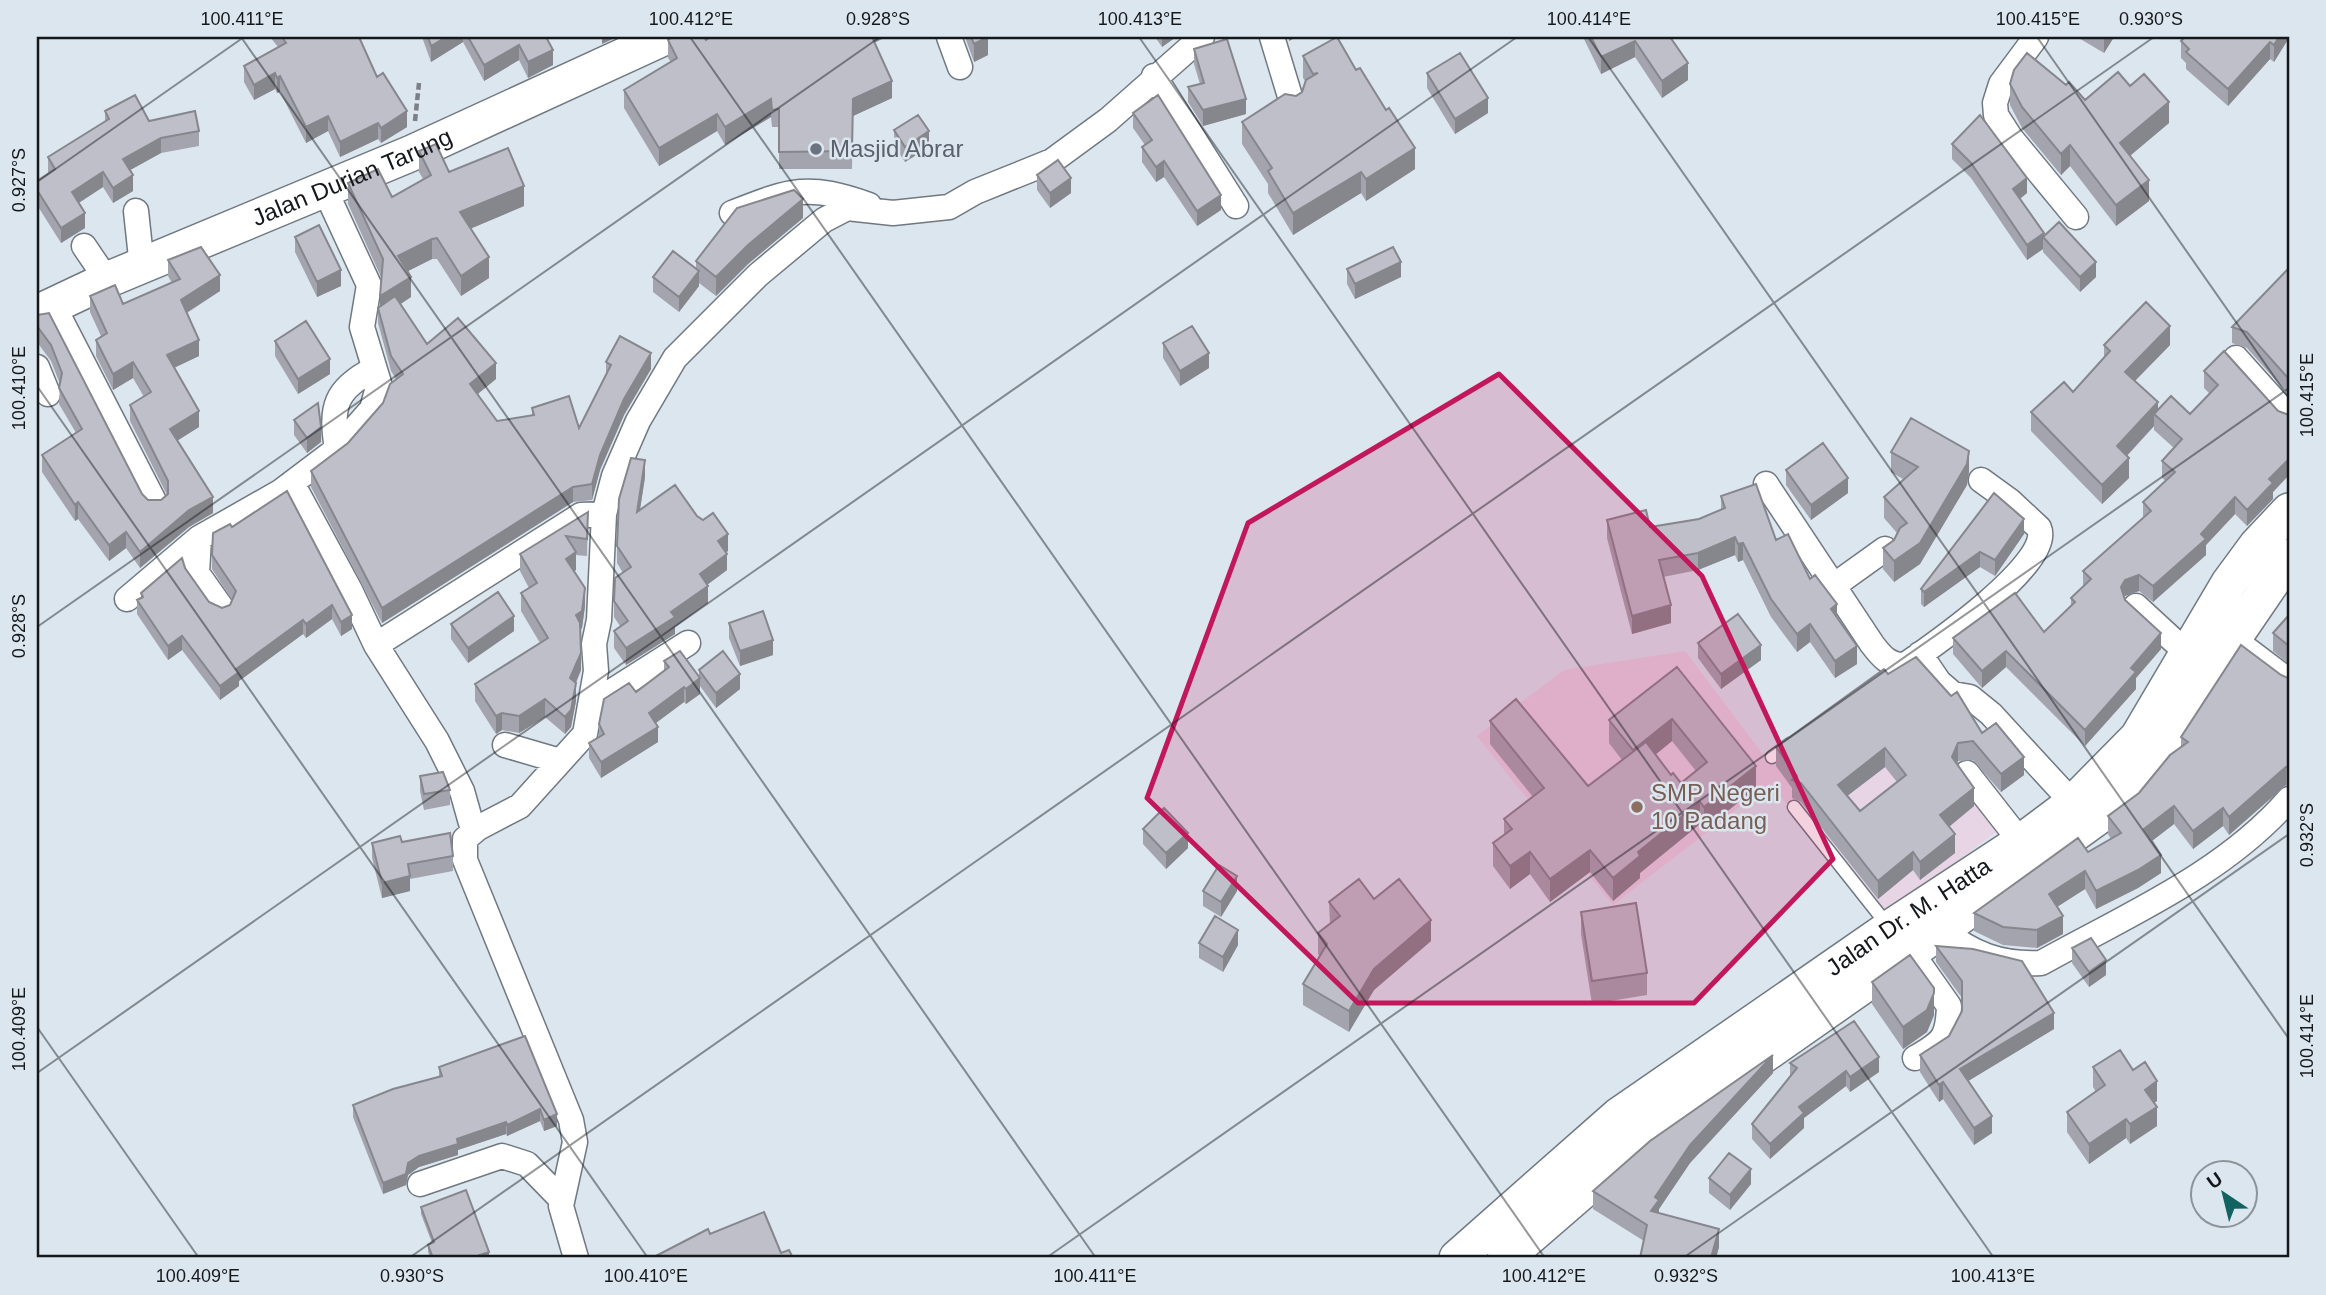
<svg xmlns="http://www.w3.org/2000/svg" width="2326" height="1295" font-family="Arial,sans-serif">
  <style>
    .education { fill: #e7d4e5 }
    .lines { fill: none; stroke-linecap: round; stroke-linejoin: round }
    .lane-casing { stroke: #707981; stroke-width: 15 }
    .street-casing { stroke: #707981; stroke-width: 27 }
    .secondary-casing { stroke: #707981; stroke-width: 38 }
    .path { stroke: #7a8086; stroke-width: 4.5; stroke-dasharray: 7 3.5; stroke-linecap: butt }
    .lane { stroke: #fff; stroke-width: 12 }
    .street { stroke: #fff; stroke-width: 24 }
    .secondary { stroke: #fff; stroke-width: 35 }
    .wall { fill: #a4a4ae; fill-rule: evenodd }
    .shaded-wall { fill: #86868d }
    .building { fill: #bfbfca; stroke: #86868d; stroke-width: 2; fill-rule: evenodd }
    .marked { fill: #c2185b; fill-opacity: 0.2; stroke: #c2185b; stroke-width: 5; stroke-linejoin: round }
    .ticks { fill: none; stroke: #15181b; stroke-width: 2; stroke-opacity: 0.45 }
    .worship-dot { fill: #6b7280; stroke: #dce6ef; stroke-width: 2.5 }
    .education-dot { fill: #8d6e63; stroke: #dce6ef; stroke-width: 2.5 }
    .labels { text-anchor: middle; stroke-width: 5; stroke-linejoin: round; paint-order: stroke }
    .worship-label { font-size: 24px; fill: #5b616d; stroke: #dce6ef; text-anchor: start }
    .street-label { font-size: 24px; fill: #15181b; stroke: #dce6ef }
    .education-label { font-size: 24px; fill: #785e54; stroke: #dce6ef; text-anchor: start }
    .neatline { fill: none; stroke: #15181b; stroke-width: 2.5 }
    .ticks-label { font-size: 18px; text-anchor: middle; fill: #15181b }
  </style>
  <rect width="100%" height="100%" fill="#dce6ef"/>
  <path class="education" d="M1685,651L1771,765L1882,682L1999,830L1879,919L1770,783L1613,905L1477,736L1564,670Z"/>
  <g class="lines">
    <defs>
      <path id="lane" d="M1772,757L1790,744
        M1794,807L1889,927"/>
      <path id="street" d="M949,37L960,67
        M1272,37L1292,103
        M2036,37L2001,84L1995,103L1996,115L2010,137L2076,217
        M1154,76L1236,206
        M136,211L142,267
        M732,213C791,190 807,183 869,205
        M84,246L107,280
        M53,305L155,503
        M2236,358L2289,417
        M37,367L48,394
        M337,449C330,407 335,389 374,369
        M292,483L350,590L376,645L437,741L462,791L471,823L478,828
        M1766,484L1872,644C1881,656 1889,666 1905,665C1931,647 2054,562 2039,528L2010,501L1981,480
        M199,538L197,573L221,607
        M1832,587L1885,549
        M127,599L199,538L280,492L337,449L372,409L379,383L362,327L369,285L325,190
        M2136,606L2187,653
        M2232,638L2289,681
        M376,645L581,515L604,514
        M1920,654L1939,682L1953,694L1970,697L1991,714L2073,803
        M592,704L688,643
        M505,745L560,761
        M1967,773L2021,842
        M1940,928C1972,954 2000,965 2041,963C2127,915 2224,874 2289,799
        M1911,952L1949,1006C1948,1038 1943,1042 1915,1058
        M420,1184L502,1156L527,1164L561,1199
        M576,1258L561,1206L575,1142L571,1120L465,860V839L478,828L520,806L585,734L596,671L594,644L599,620L604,514L614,476L638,421L675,358L758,275L824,220L847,208L893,213L949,207L975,192L1052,161L1108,120L1202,37"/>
      <g id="secondary">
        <path id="s1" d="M37,313L107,280L412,153L665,37"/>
        <path id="s2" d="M1457,1258L1618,1116L1890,928L2021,842L2073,803L2138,737L2229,583L2257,545L2289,511"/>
        <path d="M1505,1258L1638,1143L1911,952L2124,798L2151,767L2177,721L2289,557"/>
      </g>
    </defs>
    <use href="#lane" class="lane-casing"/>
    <use href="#street" class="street-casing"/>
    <use href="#secondary" class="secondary-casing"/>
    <path class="path" d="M415,121L419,83"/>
    <use href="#lane" class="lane"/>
    <use href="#street" class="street"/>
    <use href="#secondary" class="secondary"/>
  </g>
  <path class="wall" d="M270,37H359L377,77L407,127L381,143L378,139L340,157L328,131L306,143L280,92L277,93L275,89L254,100L244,82V66L278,47Z
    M422,37H548H546L553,65L528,78L519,60L484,81L463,42L431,62Z
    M965,37H988V55L974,62Z
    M1155,37H1176L1162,47Z
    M1583,37H1670L1688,80L1662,98L1635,57L1601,74Z
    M2077,37H2114L2104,53Z
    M2176,37H2289L2274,62L2270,59L2228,106L2186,69V63L2181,58V41L2182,40Z
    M668,40H706L875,43L892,98L853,116L852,169H779V127H772L771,117L725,145L717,131L659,166L624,108V90L671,62L668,58Z
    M1194,49L1246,114L1203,126L1188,102V87L1200,84L1194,64Z
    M1303,56L1356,70L1415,169L1366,201L1361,193L1293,235L1268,193V184L1242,144V122L1302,92L1306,82L1303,78Z
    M1427,73L1488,113L1455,134L1427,88Z
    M2010,84L2085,100L2130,86L2169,123L2130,156L2149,201L2116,226L2070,166L2061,175L2022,128L2010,105Z
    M105,111L199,131V146L161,153L130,170L133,191L113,203L103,187L79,203L85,228L61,243L37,205V181L49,174L48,172V157L105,121Z
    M1133,113L1221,210L1197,226L1164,177L1156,182L1142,162V147L1145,145L1133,128Z
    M894,130L929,147L905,162L894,146Z
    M1952,144L2027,193L2020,199L2044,235L2096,277L2080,292L2043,252V249L2027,260L1971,178L1952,159Z
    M419,151L449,172L524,206L470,229L489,278L461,296L437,259H432L408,271L411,297L401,304L427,344L496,379L478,394L497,421L532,415V408L579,428L606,374V362L651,369L624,415L600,470L592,500L573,502L382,623L311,487V471L348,443L383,403L396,379L391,371L378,323V308L380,306L381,277L348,204V183L392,197L423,179L419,172Z
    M1037,175L1071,193L1050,208L1037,190Z
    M803,218L748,264L716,296L699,283V286L679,312L653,292V277L696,268V261Z
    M295,237L341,286L317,297L295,252Z
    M168,260L220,291L187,313L199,356L174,368L199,427L177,441L213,513L189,527L140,568L126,548L109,561L78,519L75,521L42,472V455L76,433L59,404L60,384L51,361L37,342V315L142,494L148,500H161L167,495L130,421V405L144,397L133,378L113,390L96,356V340L101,336L90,312V296L123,304L172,283L168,276Z
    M2289,268V395L2247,348L2232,343V327Z
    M1347,269L1401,277L1355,299L1347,284Z
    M275,341L330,374L298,394L275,356Z
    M1163,343L1209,368L1180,386L1163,358Z
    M2104,345H2170L2135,381L2158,410L2190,414L2210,394L2204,388V371L2278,411L2289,415V475L2273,492V499L2247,526L2235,514L2206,545V555L2153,602L2139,591L2125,596V600L2161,649L2136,678V689L2085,746L2006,667L1982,688L1953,654V638L2044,632L2071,606V598L2083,587V571L2143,518V502L2166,481L2162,478V461L2174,448L2154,430V426L2127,456L2129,478L2102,504L2031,431V412L2073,392L2104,358Z
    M294,420L321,442L307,453L294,435Z
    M1891,452L1969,472L1967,485L1920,564L1894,582L1883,569V548L1894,540L1897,533L1884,518V497L1903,479L1891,472Z
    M1786,470L1848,493L1811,520L1786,485Z
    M645,477L640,510L697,516L728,551L726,552L727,570L707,585L708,603L675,627V634L626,665L614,648V631L620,626L614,617V601L623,573L617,563V546Z
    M287,491L352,629L341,636L332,619L306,638L303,634L239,681V686L220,700L182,650L168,660L137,614V600L141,598V593L185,568L209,602L222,608L230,605L232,600L212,569V555L232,527Z
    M1994,493L2024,534L1995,576L1980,567L1924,607L1921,604V589Z
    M1721,496L1776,540L1810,579L1837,618L1857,664L1835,678L1810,642L1797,652L1771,617L1743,560L1738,562L1735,555L1698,570L1663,577L1671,623L1632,634L1607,538V520L1650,527L1699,519L1721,510Z
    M588,512L587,556L576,555V570L574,571L585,606L582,628L580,630L581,670L576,683V701L571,727L565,734L545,717L519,733L502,730L496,734L475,701V684L540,643L521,611V593L529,588L520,571V554Z
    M2289,615V664L2273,651V633Z
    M729,623L773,655L740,666L729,638Z
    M451,624L514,631L468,663L451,639Z
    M1698,643L1761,660L1721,689L1698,658Z
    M664,661L699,677V670L740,689L716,708L700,686V694L686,704L684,702L656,723L658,742L601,778L589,758V743L599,737V724L636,692L664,671Z
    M1677,667L1756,788L1704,830L1700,824L1640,873V878L1613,901L1590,872L1550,902L1530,874L1510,889L1493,866V843L1504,835V819L1533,797L1490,744V721L1588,786L1622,760L1609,743V720ZM1672,741L1696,771L1681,783L1671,775L1655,755Z
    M1888,674L1982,733L2024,775L2001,792L1973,760L1958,761L1957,764L1974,806L1949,827L1955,853L1920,880L1913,870L1878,899L1801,802L1792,798V788L1776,766V747ZM1885,767L1897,782L1860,811L1847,796Z
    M2281,675L2288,678L2289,677V786L2286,785L2229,835L2223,826L2193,849L2174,824L2152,841L2161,873L2138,888L2096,909L2085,889L2057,907L2063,934L2037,948L2003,945L1974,931V913L2088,852L2111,839L2108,834V816L2139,793L2181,747V737Z
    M420,776L450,790V805L424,810L420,791Z
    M1143,829L1188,848L1166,869L1143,844Z
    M402,842L453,856V871L410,879V891L382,898L372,858V843Z
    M1203,891H1237L1221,917L1203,906Z
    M1374,899L1431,941L1374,990L1349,1032L1303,1005V984L1320,956L1318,954V933L1330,923L1329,902Z
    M1581,912L1647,973V995L1592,1004L1581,934Z
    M1199,943L1238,945L1223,972L1199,958Z
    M1936,946L2054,1029L1968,1081L1992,1133L1974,1145L1943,1099L1939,1102L1920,1072V1055L1949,1036L1962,1011V998L1936,962Z
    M2072,948L2106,975L2089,987L2072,963Z
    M1872,982L1934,1015L1927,1032L1903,1049L1872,1004Z
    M525,1036L557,1126L544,1131L540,1121L507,1136L506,1134L458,1150V1155L419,1167L408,1175L406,1185L383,1194L353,1117V1105L439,1077V1067Z
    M1790,1063L1879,1072L1850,1092L1846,1086L1804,1118V1128L1770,1159L1752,1139V1124L1790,1076Z
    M2093,1067L2133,1070L2157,1101L2154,1103L2157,1126L2130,1144L2126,1138L2089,1164L2067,1132V1112L2096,1092L2093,1087Z
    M1773,1073L1690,1163L1659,1209V1213L1719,1247L1716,1258H1640L1644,1241L1593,1209V1191Z
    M1709,1178L1751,1184L1730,1210L1709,1193Z
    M421,1207L489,1258H430L428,1252V1245L432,1243L421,1214Z"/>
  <path class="shaded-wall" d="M446,37H463V42L431,62V46Z
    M602,37H617L602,44Z
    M868,37H886L868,46Z
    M988,37V55L974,62V44Z
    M1162,37H1176L1162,47Z
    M1289,37H1297L1289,41Z
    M2104,37H2114L2104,53Z
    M2279,37H2289V38L2274,62V45Z
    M1635,41V57L1601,74V57Z
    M2270,42V59L2228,106V89Z
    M519,45V60L484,81V65Z
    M553,50V65L528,78V62Z
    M1688,63V80L1662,98V81Z
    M275,73V89L254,100V85Z
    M280,76V92L277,93V78Z
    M892,81V98L853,116V99Z
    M1488,98V113L1455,134V119Z
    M771,99V117L725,145V127Z
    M1246,99V114L1203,126V110Z
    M2169,102V123L2120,164V143Z
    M407,111V127L381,143V128Z
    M717,114V131L659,166V148Z
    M328,116V131L306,143V127Z
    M378,123V139L340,157V142Z
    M929,131V147L905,162V147Z
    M161,138V153L123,174V159Z
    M2070,145V166L2061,175V154Z
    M1415,148V169L1366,201V179Z
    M1164,161V177L1156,182V167Z
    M103,172V187L72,207V192Z
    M1361,172V193L1293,235V213Z
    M133,175V191L113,203V188Z
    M1071,178V193L1050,208V193Z
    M2027,178V193L2013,204V189Z
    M2149,180V201L2116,226V205Z
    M524,186V206L460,233V212Z
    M1221,195V210L1197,226V211Z
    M803,199V218L748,264L716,296V277L748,245Z
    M85,213V228L61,243V228Z
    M2044,233V239L2043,237V249L2027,260V245Z
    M432,239V259L398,276V256Z
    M489,257V278L461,296V276Z
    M1401,262V277L1355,299V284Z
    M2096,262V277L2080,292V277Z
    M341,270V286L317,297V282Z
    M699,271V286L679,312V297Z
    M220,275V291L181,316V300Z
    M411,277V297L380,317V296Z
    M2170,326V345L2125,391V372Z
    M199,340V356L167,371V355Z
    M651,353V369L624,415L600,470L592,500V484L600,455L624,399Z
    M1209,353V368L1180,386V371Z
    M330,359V374L298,394V379Z
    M133,362V378L113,390V374Z
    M496,363V379L470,400V384Z
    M2158,402V417L2154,414V426L2117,466V446Z
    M199,411V427L170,445V429Z
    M321,427V442L307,453V438Z
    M1969,451V472L1967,485L1920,564L1894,582V561Z
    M2129,458V478L2102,504V485Z
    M2289,459V475L2273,492V499L2247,526V510L2269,479Z
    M645,460V477L637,528V512Z
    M1848,478V493L1811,520V505Z
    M573,487V502L382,623V608Z
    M213,497V513L189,527L140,568V552L189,510Z
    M2235,497V514L2206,545V555L2153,602V586Z
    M78,502V519L75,521V505Z
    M2024,519V534L1995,576V560Z
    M126,532V548L109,561V545Z
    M728,534V551L718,558V541Z
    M1735,537V555L1698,570V553Z
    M1743,543V560L1738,562V544Z
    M576,552V570L566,576V559Z
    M1980,552V567L1924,607V592Z
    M727,554V570L700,590V574Z
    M2139,575V591L2125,596L2121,587L2125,580Z
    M708,586V603L675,627V634L626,665V648L671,612Z
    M585,588V606L582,628L576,632V615Z
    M1837,604V622L1831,609Z
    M332,605V619L306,638V624Z
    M1671,605V623L1632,634V616Z
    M352,615V629L341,636V622Z
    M514,616V631L468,663V648Z
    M303,620V634L239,681V686L220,700V686L236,669Z
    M1810,624V642L1797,652V634Z
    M2161,633V649L2136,678V689L2085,746V730L2131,668Z
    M182,636V650L168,660V646Z
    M773,640V655L740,666V651Z
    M1761,645V660L1721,689V674Z
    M1857,646V664L1835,678V661Z
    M2006,651V667L1982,688V671Z
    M581,653V670L570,696V678Z
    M740,674V689L716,708V693Z
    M700,678V694L686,704V689Z
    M576,683V701L571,727L565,734V717Z
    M684,687V702L649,728V713Z
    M545,699V717L519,733V716Z
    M502,713V730L496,734V716Z
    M1672,719V741L1633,773V750Z
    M658,727V742L601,778V762Z
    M1958,743V761L1952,776V757Z
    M1885,748V767L1838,803V785Z
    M2024,757V775L2001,792V774Z
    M1756,766V788L1704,830V807Z
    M2286,767V785L2229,835V817Z
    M1974,788V806L1940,834V815Z
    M1700,802V824L1640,873V878L1613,901V878L1638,852Z
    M2174,806V824L2144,847V829Z
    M2223,808V826L2193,849V831Z
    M1188,833V848L1166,869V853Z
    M1955,834V853L1920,880V862Z
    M1590,850V872L1550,902V879Z
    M1530,852V874L1510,889V866Z
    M1913,852V870L1878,899V881Z
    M2161,855V873L2138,888L2096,909V891Z
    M2085,871V889L2049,912V894Z
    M410,876V891L382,898V883Z
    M1237,876V891L1221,917V902Z
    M2063,916V934L2037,948V930Z
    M1431,920V941L1374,990L1349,1032V1011L1374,969Z
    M1238,930V945L1223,972V957Z
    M2106,960V975L2089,987V972Z
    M1934,988V1015L1927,1032L1903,1049V1027Z
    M2054,1013V1029L1960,1086V1069Z
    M1773,1055V1073L1690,1163L1659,1209V1217L1651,1211L1655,1197L1690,1145Z
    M1879,1057V1072L1850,1092V1077Z
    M1846,1071V1086L1804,1118V1128L1770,1159V1144L1799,1107Z
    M2157,1081V1101L2145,1109V1090Z
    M1943,1082V1099L1939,1102V1085Z
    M2157,1107V1126L2130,1144V1124Z
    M540,1109V1121L507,1136V1125Z
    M557,1114V1126L544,1131V1120Z
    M1992,1116V1133L1974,1145V1128Z
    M2126,1119V1138L2089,1164V1144Z
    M506,1122V1134L458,1150V1155L419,1167L408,1175L406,1185L383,1194V1183L419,1156L457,1139Z
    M1751,1169V1184L1730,1210V1195Z
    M1719,1229V1247L1716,1258H1711Z
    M489,1252V1258H471Z"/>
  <path class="building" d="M282,37H359L377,77L383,73L407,111L381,128L378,123L340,142L328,116L306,127L280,76L277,78L275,73L254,85L244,66L286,43Z
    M428,37H446L431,46Z
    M468,37H546L553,50L528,62L519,45L484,65Z
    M673,37H704L706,40L710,37H872L892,81L853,99L852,151L779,152V109L772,110L771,99L725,127L717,114L659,148L624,90L677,58L668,40Z
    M971,37H988L974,44Z
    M1337,37L1356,70L1360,68L1386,110L1389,108L1415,148L1366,179L1361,172L1293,213L1268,171L1272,168L1242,122L1285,94L1296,96L1302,92L1306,80L1318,73L1313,74L1303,56Z
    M1591,37H1670L1688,63L1662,81L1635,41L1601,57Z
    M2185,37H2279L2274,45L2270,42L2228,89L2186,52L2189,49L2181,41Z
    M1227,39L1246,99L1203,110L1188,87L1204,83L1194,49Z
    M1460,53L1488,98L1455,119L1427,73Z
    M2027,53L2066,85L2069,82L2085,100L2118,72L2130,86L2144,74L2169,102L2120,143L2149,180L2116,205L2070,145L2061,154L2022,107L2010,84L2014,70Z
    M135,95L149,121L195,111L199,131L161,138L123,159L133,175L113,188L103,172L72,192L85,213L61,228L37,190V181L55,169L48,157L109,119L105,111Z
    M1158,95L1221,195L1197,211L1164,161L1156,167L1142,147L1152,140L1133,113Z
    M918,115L929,131L905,147L894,130Z
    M1980,115L2027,178L2013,189L2044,233L2027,245L1971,163L1952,144Z
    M436,144L449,172L508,148L524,186L460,212L489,257L461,276L437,238L432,239L398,256L411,277L380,296L383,259L348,183L378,169L392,197L431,175L419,151Z
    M1058,160L1071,178L1050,193L1037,175Z
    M794,190L803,199L748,245L716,277L696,261L737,208Z
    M2059,222L2096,262L2080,277L2043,237Z
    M319,225L341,270L317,282L295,237Z
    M201,247L220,275L181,300L199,340L167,355L199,411L170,429L213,497L189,510L140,552L126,532L109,545L78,502L75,505L42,455L82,429L59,388L62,373L51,345L37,326V315L49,313L142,494L148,500H161L168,494V481L130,405L151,392L133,362L113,374L96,340L107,333L90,296L115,285L123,304L180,279L168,260Z
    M1393,247L1401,262L1355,284L1347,269Z
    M673,251L699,271L679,297L653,277Z
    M2289,268V379L2247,332L2232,327Z
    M395,296L427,344L458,318L496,363L470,384L497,421L534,415L532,408L569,396L579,428L611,365L606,362L620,336L651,353L624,399L600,455L592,484L573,487L382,608L311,471L348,443L383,403L390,384L403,374L391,356L378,308Z
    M2146,302L2170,326L2125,372L2158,402L2117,446L2129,458L2102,485L2031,412L2064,382L2073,392L2110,351L2104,345Z
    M306,321L330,359L298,379L275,341Z
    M1192,326L1209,353L1180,371L1163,343Z
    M2224,351L2278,411L2289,415V459L2269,479L2273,483L2247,510L2235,497L2201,534L2206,539L2153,586L2139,575L2125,580L2121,587L2125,600L2161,633L2131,668L2136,672L2085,730L2006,651L1982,671L1953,638L2015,593L2044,632L2075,602L2071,598L2091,579L2083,571L2151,511L2143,502L2175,472L2162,461L2182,439L2154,414L2171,396L2190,414L2218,385L2204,371Z
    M318,403L321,427L307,438L294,420Z
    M1911,418L1969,451L1967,464L1920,543L1894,561L1883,548L1894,540L1900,528L1907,523L1884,497L1918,467L1891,452Z
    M1823,443L1848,478L1811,505L1786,470Z
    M631,458L645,460L637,512L675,485L697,516L703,520L713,513L728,534L718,541L727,554L700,574L708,586L671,612L675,617L626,648L614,631L628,621L614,601L615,578L631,567L617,546L619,499Z
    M1756,484L1776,540L1788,534L1810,579L1815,575L1837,604L1831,609L1857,646L1835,661L1810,624L1797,634L1771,599L1743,543L1738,544L1735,537L1698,553L1659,560L1671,605L1632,616L1607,520L1646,510L1650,527L1699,519L1725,508L1721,496Z
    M287,491L352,615L341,622L332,605L306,624L303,620L236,669L239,672L220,686L182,636L168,646L137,600L143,597L141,593L182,558L185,568L209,602L222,608L230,605L236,591L212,555L213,533L230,524L232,527Z
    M1994,493L2024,519L1995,560L1980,552L1924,592L1921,589Z
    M588,512L587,539L566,536L576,552L566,559L585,588L582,611L576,615L580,623L581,653L570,678L576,683L571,710L565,717L545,699L519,716L502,713L496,716L475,684L548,638L521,593L537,583L520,554Z
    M498,592L514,616L468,648L451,624Z
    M763,611L773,640L740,651L729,623Z
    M1738,614L1761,645L1721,674L1698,643Z
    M2289,615V646L2273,633Z
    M2241,645L2281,675L2288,678L2289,677V768L2286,767L2229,817L2223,808L2193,831L2174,806L2144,829L2161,855L2138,870L2096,891L2085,871L2049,894L2063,916L2037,930L2003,927L1974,913L2078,838L2088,852L2121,833L2108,816L2139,793L2170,755L2188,742L2181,737Z
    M680,651L700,678L686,689L684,687L649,713L658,727L601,762L589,743L604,734L599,724L604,699L629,683L636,692L669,667L664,661Z
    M723,651L740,674L716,693L699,670Z
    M1916,657L1951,696L1957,692L1982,733L1996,723L2024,757L2001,774L1973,741L1958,743L1952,757L1974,788L1940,815L1955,834L1920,862L1913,852L1878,881L1801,783L1792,780L1797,776L1776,747L1884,669L1888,674ZM1885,748L1906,775L1860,811L1838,785Z
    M1677,667L1756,766L1704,807L1700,802L1638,852L1640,856L1613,878L1590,850L1550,879L1530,852L1510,866L1493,843L1512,829L1504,819L1544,788L1490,721L1516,699L1588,786L1646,742L1671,775L1673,773L1681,783L1707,762L1672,719L1633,750L1609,720Z
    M443,772L450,790L424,794L420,776Z
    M1164,808L1188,833L1166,853L1143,829Z
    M450,833L453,856L408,864L410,876L382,883L372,843L400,836L402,842Z
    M1219,865L1237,876L1221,902L1203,891Z
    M1359,879L1374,899L1399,879L1431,920L1374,969L1349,1011L1303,984L1327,944L1318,933L1340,916L1329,902Z
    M1636,903L1647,973L1592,981L1581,912Z
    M1215,916L1238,930L1223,957L1199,943Z
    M2091,938L2106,960L2089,972L2072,948Z
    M1936,946L1973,949L2022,961L2054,1013L1960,1069L1992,1116L1974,1128L1943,1082L1939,1085L1920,1055L1949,1036L1962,1011V981Z
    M1910,955L1934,988V993L1927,1010L1903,1027L1872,982Z
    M1854,1021L1879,1057L1850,1077L1846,1071L1799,1107L1804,1113L1770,1144L1752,1124L1797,1068L1790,1063Z
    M525,1036L557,1114L544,1120L540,1109L507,1125L506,1122L457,1139L458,1144L419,1156L408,1163L406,1174L383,1183L353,1105L393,1089L442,1076L439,1067Z
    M2120,1050L2133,1070L2145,1062L2157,1081L2145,1090L2157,1107L2130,1124L2126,1119L2089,1144L2067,1112L2105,1085L2093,1067Z
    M1773,1055L1690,1145L1655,1197L1659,1200L1651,1211L1719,1229L1711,1258H1640L1647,1225L1593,1191L1650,1141Z
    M1729,1153L1751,1169L1730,1195L1709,1178Z
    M466,1190L489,1252L471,1258H433L428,1245L434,1242L421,1207Z
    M764,1212L781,1253L789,1250L793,1258H652L708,1229L710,1234Z"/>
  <path class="marked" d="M1499,374L1702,576L1833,859L1694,1003H1358L1147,798L1248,523Z"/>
  <path class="ticks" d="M241,37L1096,1258M690,37L1545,1258M1139,37L1994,1258M1588,37L2289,1039M2037,37L2289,398M37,182L244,37M37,386L648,1258M37,627L880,37M37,1027L199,1258M37,1073L1517,37M409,1258L2154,37M1046,1258L2289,388M1683,1258L2289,834"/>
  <circle class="worship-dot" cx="816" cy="149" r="7"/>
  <circle class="education-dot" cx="1637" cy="807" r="7"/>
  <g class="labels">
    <g class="worship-label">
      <text x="830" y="157">Masjid Abrar</text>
    </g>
    <g class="street-label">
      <text dy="8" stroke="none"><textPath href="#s1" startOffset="343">Jalan Durian Tarung</textPath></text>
      <text dy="8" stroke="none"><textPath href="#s2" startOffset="567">Jalan Dr. M. Hatta</textPath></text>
    </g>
    <g class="education-label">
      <text x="1651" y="801">SMP Negeri<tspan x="1651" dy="28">10 Padang</tspan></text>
    </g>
  </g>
  <rect width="2326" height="1295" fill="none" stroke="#dce6ef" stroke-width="77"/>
  <g transform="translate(2224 1194) rotate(325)"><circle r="33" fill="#dce6ef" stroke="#8c949a" stroke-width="2"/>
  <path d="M0-5L12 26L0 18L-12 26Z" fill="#126262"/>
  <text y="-10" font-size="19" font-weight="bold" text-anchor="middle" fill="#15181b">U</text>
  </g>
  <rect x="38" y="38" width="2250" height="1218" class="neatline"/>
  <g class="ticks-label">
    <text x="242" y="25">100.411°E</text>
    <text x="691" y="25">100.412°E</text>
    <text x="878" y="25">0.928°S</text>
    <text x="1140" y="25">100.413°E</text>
    <text x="1589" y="25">100.414°E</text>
    <text x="2038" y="25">100.415°E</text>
    <text x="2151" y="25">0.930°S</text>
    <text transform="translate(19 180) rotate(-90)" y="6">0.927°S</text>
    <text transform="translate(19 388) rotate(-90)" y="6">100.410°E</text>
    <text transform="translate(2307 395) rotate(-90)" y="6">100.415°E</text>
    <text transform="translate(19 626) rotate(-90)" y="6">0.928°S</text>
    <text transform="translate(2307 835) rotate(-90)" y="6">0.932°S</text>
    <text transform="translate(19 1029) rotate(-90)" y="6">100.409°E</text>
    <text transform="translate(2307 1036) rotate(-90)" y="6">100.414°E</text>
    <text x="198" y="1282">100.409°E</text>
    <text x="412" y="1282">0.930°S</text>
    <text x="646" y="1282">100.410°E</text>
    <text x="1095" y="1282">100.411°E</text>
    <text x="1544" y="1282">100.412°E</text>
    <text x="1686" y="1282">0.932°S</text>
    <text x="1993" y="1282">100.413°E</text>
  </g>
</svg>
